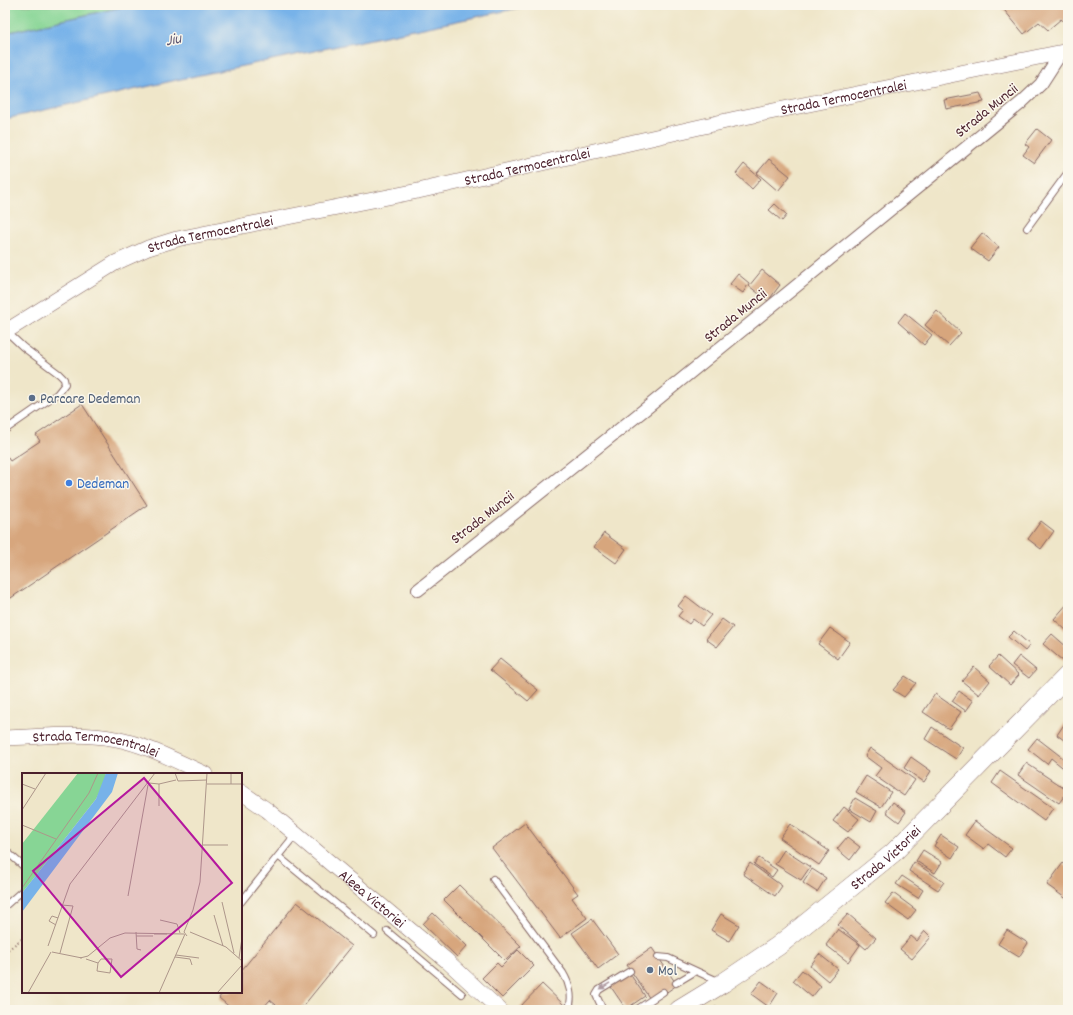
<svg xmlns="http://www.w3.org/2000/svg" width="1073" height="1015" font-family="Dekko,sans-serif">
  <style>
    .green { fill: #87d595; stroke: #687a60 }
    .water { fill: #77b2e9; stroke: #60688a }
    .building { fill: #d7a67d }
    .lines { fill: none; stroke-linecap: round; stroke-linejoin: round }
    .service-casing { stroke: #846562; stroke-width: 8 }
    .minor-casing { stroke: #846562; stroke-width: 14 }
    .tertiary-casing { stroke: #846562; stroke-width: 16 }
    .primary-casing { stroke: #846562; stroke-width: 20 }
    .path { stroke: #846562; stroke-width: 2; stroke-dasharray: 1 3; stroke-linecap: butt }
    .service { stroke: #fff; stroke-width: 6 }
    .minor { stroke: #fff; stroke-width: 12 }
    .tertiary { stroke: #fff; stroke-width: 15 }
    .primary { stroke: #fff; stroke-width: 19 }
    .oneway { fill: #ae9aa0 }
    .service-dot { fill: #5c6f8a; stroke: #fbf7ec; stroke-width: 1.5 }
    .shop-dot { fill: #3f7fe0; stroke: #fbf7ec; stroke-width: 1.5 }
    .labels { text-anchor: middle; stroke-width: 3; stroke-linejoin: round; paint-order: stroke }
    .street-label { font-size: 15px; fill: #4a1f2b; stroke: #fbf7ec }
    .service-label { font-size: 15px; fill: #4e5e75; stroke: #fbf7ec; text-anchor: start }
    .shop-label { font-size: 15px; fill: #366cbe; stroke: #fbf7ec; text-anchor: start }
    .water-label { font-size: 16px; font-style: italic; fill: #5a526e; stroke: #fbf7ec }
    .inset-road { fill: none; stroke: #ad968a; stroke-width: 1 }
    .view { fill: #b5179e; fill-opacity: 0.15; stroke: #b5179e; stroke-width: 2 }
    .inset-edge { fill: none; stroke: #4a1f2b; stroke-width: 2 }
  </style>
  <rect width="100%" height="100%" fill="#fbf7ec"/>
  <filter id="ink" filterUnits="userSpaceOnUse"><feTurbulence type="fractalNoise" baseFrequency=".025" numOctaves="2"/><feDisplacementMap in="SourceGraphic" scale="8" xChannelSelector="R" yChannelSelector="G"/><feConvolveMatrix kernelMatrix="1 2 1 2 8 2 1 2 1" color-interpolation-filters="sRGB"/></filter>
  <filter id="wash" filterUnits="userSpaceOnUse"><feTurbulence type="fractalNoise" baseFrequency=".012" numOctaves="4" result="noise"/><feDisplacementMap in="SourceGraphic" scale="16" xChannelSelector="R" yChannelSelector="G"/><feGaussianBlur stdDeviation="0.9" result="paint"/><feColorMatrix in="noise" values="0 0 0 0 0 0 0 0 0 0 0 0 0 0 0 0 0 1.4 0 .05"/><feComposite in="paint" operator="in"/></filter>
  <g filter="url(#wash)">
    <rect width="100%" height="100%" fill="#efe6c9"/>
    <path class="green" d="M5,5H131L5,33Z"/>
    <path class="water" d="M131,5H533L181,79L5,119V33Z"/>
    <g id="blocks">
      <path class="building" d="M1000,5H1068V25L1061,19L1048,30L1039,22L1024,34Z
        M980,93L984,102L946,109L944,100Z
        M1037,129L1051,140L1034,163L1023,155L1029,147L1025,144Z
        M769,159L790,176L778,191L757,173Z
        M744,164L761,179L752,189L736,174Z
        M775,204L787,215L782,221L769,210Z
        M982,233L999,247L988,261L970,248Z
        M762,270L780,285L768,301L749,286Z
        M738,274L749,283L743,293L730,284Z
        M937,311L961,333L949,346L925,325Z
        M905,313L932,335L924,345L898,322Z
        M82,404L147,505L5,602V454L10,461L40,441L36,435Z
        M1041,521L1054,531L1041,549L1028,539Z
        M604,533L626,549L616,563L594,547Z
        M686,596L711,615L702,626L693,619L689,624L678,616L683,610L678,606Z
        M1068,603V632L1054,619Z
        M722,619L733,627L717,647L706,639Z
        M830,628L850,642L838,659L818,644Z
        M1014,631L1030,645L1025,651L1008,637Z
        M1052,634L1068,648V655L1063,661L1043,644Z
        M998,656L1019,675L1010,685L989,666Z
        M1019,656L1036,670L1029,678L1012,665Z
        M500,659L538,690L528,701L490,670Z
        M974,667L990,681L979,695L962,681Z
        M905,676L916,683L904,697L893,690Z
        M959,691L973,701L966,711L952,701Z
        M935,694L961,712L949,729L923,712Z
        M1065,723L1068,725V743L1057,735Z
        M932,727L963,748L956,759L925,739Z
        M1037,738L1068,762L1067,771L1051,758L1047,764L1028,749Z
        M870,748L915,780L904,796L875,776L881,768L865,756Z
        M911,757L931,771L924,782L904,768Z
        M1026,763L1068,791L1059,803L1018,775Z
        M1000,771L1053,808L1044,821L992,783Z
        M866,776L891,792L881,807L856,792Z
        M855,798L877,811L871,822L849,809Z
        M893,802L906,812L899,822L886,812Z
        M844,807L859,819L848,832L833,821Z
        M975,821L1012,848L1005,857L988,844L984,849L965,835Z
        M525,823L578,894L572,898L587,918L560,938L492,848Z
        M790,824L829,851L819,865L780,838Z
        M941,835L959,847L952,858L934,846Z
        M847,837L860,847L850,860L837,849Z
        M784,850L810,867L801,880L775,864Z
        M923,850L942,862L935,873L916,861Z
        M759,858L777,870L772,877L754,864Z
        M914,862L944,882L938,890L909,871Z
        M750,863L782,886L775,896L743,874Z
        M1063,863L1068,867V900L1047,885Z
        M812,869L826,878L817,892L803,883Z
        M902,876L923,890L918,898L896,884Z
        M459,885L521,946L505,961L444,900Z
        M893,893L916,910L908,920L885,903Z
        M297,902L352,946L300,1010H282L270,1000L261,1010H233L219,998L223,992H241V971Z
        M433,913L467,946L457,957L423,924Z
        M721,914L739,925L729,941L711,930Z
        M848,914L876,938L866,949L838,925Z
        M592,919L618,954L598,969L572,933Z
        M838,929L860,945L848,962L826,945Z
        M1007,930L1028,943L1019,957L998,944Z
        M925,931L931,937L912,959L900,949L911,936L917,941Z
        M652,948L677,985L664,994L650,999L627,965Z
        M518,950L534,966L502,998L482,978L497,963L501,967Z
        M819,954L838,969L828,981L810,966Z
        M802,970L821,986L812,997L793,981Z
        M630,974L645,996L626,1009L611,987Z
        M761,981L778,993L769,1007L751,994Z
        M542,984L564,1005L559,1010H517Z
        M717,1006L719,1010H711Z"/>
    </g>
  </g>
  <g filter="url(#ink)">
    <use href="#blocks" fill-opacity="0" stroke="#846562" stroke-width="1"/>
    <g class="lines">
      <defs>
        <path id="service" d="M1027,228L1068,172
          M5,430L57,394L65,384L64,379L59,374L23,347L6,331
          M5,850L23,866
          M278,856L374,935
          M493,879L563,973C569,983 574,998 568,1010
          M241,902L295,835
          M5,906L23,890
          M387,931L462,994
          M658,957L668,958L696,971
          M676,983L696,971L720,982
          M603,1010L596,995L599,990L630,971
          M636,1010L663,992"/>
        <path id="minor" d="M418,590L649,406L1021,103L1041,84L1061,53"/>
        <g id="tertiary">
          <path id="s1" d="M5,332L115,263L148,248L177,239L418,191L735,119L1068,51"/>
          <path id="s2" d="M5,738C41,737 80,732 116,739C147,745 176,761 205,774"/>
          <path id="s3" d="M241,792L267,810L446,960L500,1010"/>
        </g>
        <g id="primary">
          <path id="s4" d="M679,1010L723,983L778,946L893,853L1068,675"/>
        </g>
      </defs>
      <use href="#service" class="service-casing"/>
      <use href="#minor" class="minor-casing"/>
      <use href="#tertiary" class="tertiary-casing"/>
      <use href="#primary" class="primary-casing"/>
      <path class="path" d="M5,952L23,938"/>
      <use href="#service" class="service"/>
      <use href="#minor" class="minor"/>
      <use href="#tertiary" class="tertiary"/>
      <use href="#primary" class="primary"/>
    </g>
    <defs><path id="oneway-solid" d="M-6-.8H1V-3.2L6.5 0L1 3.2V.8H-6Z"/></defs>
    <use class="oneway" href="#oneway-solid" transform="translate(605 986) rotate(148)"/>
  </g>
  <g class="service-dot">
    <circle cx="32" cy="398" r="4"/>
    <circle cx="650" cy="970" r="4"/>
  </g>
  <circle class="shop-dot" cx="69" cy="483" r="4"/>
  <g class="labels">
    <g class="street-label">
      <text dy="5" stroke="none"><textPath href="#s1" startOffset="878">Strada Termocentralei</textPath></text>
      <text transform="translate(986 110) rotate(-39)" y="5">Strada Muncii</text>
      <text dy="5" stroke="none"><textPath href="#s1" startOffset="554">Strada Termocentralei</textPath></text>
      <text dy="5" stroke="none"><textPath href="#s1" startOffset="230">Strada Termocentralei</textPath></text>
      <text transform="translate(735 315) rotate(-39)" y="5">Strada Muncii</text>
      <text transform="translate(482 517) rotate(-38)" y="5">Strada Muncii</text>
      <text dy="5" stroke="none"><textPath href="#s2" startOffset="92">Strada Termocentralei</textPath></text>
      <text dy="5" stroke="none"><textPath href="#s4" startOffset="257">Strada Victoriei</textPath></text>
      <text dy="5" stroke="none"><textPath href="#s3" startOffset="169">Aleea Victoriei</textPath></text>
    </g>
    <g class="service-label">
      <text x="40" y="403">Parcare Dedeman</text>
      <text x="658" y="975">Mol</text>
    </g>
    <g class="shop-label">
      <text x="77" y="488">Dedeman</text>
    </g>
    <g class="water-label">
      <text transform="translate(173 38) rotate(-11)" y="6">Jiu</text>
    </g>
  </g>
  <g transform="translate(22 773)">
    <rect width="220" height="220" fill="#efe6c9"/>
    <path d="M56,0H84L82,10L74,26L0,120V71Z" fill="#87d595"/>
    <path d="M84,0H96L90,19L0,139V120L74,26Z" fill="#77b2e9"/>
    <path class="inset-road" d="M153,0L156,8L185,7M194,0H209V11M127,10L137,11L154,7M0,11L13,16M137,11V33M185,11H220M0,37L24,0M0,52L34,66M181,72H206M0,115L67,20L76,0M106,123L126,12M200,129L212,180M192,142L201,173M138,147L155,151L158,160M34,152L27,148L30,143L36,145M114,159L115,176L119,177M168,159L204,174L220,188M132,161H145M114,163H131M165,163L162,159L171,137L178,109L185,0M26,173L48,111L133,0M30,179L60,185M38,180L51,133L40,132M154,182L177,185M153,184L168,186L170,192M58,185L66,183L88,165L103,160L162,161M217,185L220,165M64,186L76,190L79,186H90L88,200L75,198L76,190M6,220L29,179M137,220L163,161M195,220L220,192"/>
    <path class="view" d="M122,5L210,110L99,204L11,98Z"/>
    <rect width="220" height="220" class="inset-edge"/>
  </g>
  <rect width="1073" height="1015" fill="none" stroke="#fbf7ec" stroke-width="20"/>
</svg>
